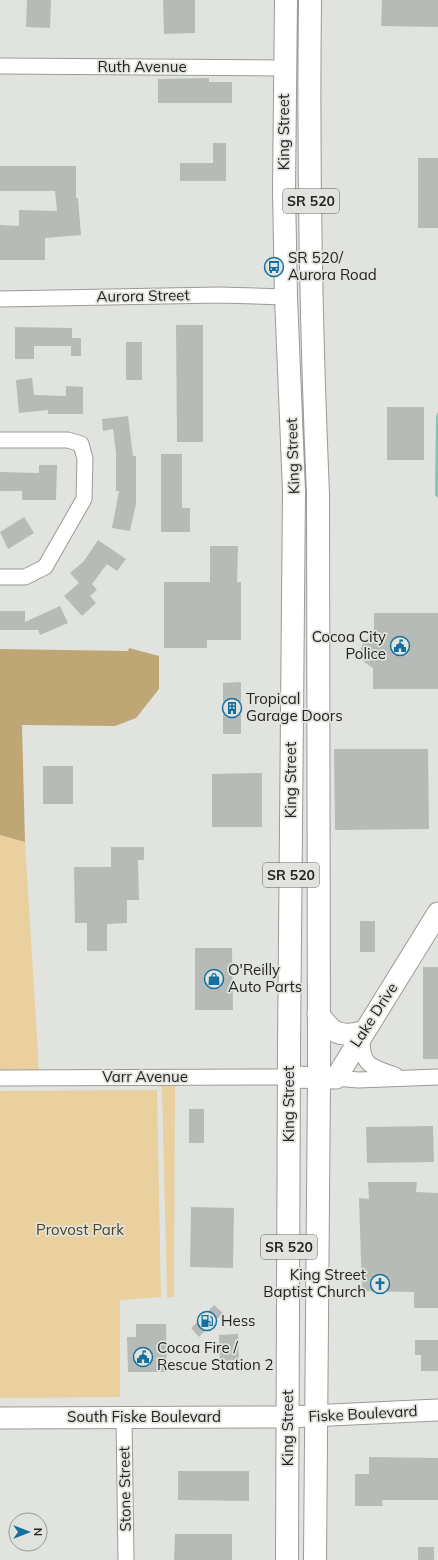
<svg xmlns="http://www.w3.org/2000/svg" width="438" height="1560" font-family="Mulish,sans-serif">
  <style>
    .green { fill: #e9d09e }
    .forest { fill: #bfa675 }
    .water { fill: #85c5b1 }
    .building { fill: #b6bbb7 }
    .lines { fill: none; stroke-linecap: round; stroke-linejoin: round }
    .street-casing { stroke: #989b96; stroke-width: 17 }
    .secondary-casing { stroke: #989b96; stroke-width: 23 }
    .primary-casing { stroke: #989b96; stroke-width: 24 }
    .street { stroke: #fff; stroke-width: 15 }
    .secondary { stroke: #fff; stroke-width: 21 }
    .primary { stroke: #fff; stroke-width: 22 }
    .labels { text-anchor: middle; stroke-width: 3.5; stroke-linejoin: round; paint-order: stroke }
    .shield { fill: #e1e4de; stroke: #5c5e5a; stroke-width: 1 }
    .shield-label { font-size: 14px; font-weight: bold; fill: #232422 }
    .street-label { font-size: 15px; fill: #232422; stroke: #e1e4de }
    .poi-label { font-size: 15px; fill: #232422; stroke: #e1e4de; text-anchor: start }
    .park-label { font-size: 15px; fill: #534119; stroke: #e1e4de }
  </style>
  <rect width="100%" height="100%" fill="#e1e4de"/>
  <path class="green" d="M0,835L25,842L39,1071H0Z
    M175,1083L174,1297H167L162,1087L157,1085L0,1086V1084Z
    M157,1090L161,1297L120,1300V1397L0,1398V1091Z"/>
  <path class="forest" d="M129,648L159,656V689L136,718L115,726L22,725L25,842L0,835V649L128,651Z"/>
  <path class="water" d="M438,412V498L435,495L436,416Z"/>
  <path class="building" d="M27,0H51L50,28L26,27Z
    M163,0H195V33L164,34Z
    M382,0H438V27L381,26Z
    M209,78V82H232V103H158V79Z
    M213,143H226V181H180V163H213Z
    M418,158H438V228H418Z
    M0,166H76V198H78L81,235L45,238V260H0V225L19,226V210L57,211L55,191H0Z
    M176,325H203V442H177Z
    M15,327L72,328V338H81V356H71V346H34V359H15Z
    M126,342H142V380H126Z
    M32,378L34,395L66,396V386L83,387V414H48V410L19,413L16,380Z
    M387,407H424V460H387Z
    M128,416L133,456H136V504L130,531L112,528L119,491H116V453L113,429L103,431L102,419Z
    M161,454H182V508H190V532H161Z
    M39,465H57L56,500H22V491H0V472L39,473Z
    M24,517L34,533L8,549L0,532Z
    M98,540L126,559L117,571L107,564L92,584L97,590L90,596L96,603L82,616L64,596L79,583L70,573L84,561Z
    M210,546H238L237,582H241V640H207V648H164V582H210Z
    M60,606L68,623L40,635L38,630H0V611H25V622Z
    M374,613H438V689H373V668L364,662L360,652L364,640L374,633Z
    M241,682V734H223V683Z
    M334,749H428L429,829L335,830Z
    M43,766H73V804H43Z
    M262,773V827H212V774Z
    M111,847H144V860H138L139,900H127V923L107,924V951H87V923H75L74,867H111Z
    M360,921H375V952H360Z
    M195,948H232L233,1010H195Z
    M423,967H438V1059H423Z
    M189,1109H204V1143H189Z
    M433,1126L434,1162L367,1163L366,1127Z
    M368,1182H417L416,1192L438,1193V1308H414V1292L362,1291L359,1198L369,1199Z
    M191,1207L234,1208L233,1268L190,1267Z
    M214,1305L223,1313L199,1337L191,1328Z
    M136,1324H166L167,1372H128L127,1337H136Z
    M238,1334L239,1368H220L219,1335Z
    M415,1340H438V1371H421V1355H415Z
    M369,1457L438,1458V1500H382L383,1506H355V1474H369Z
    M178,1471H249V1501L178,1500Z
    M175,1534H232V1560H174Z
    M418,1547H434V1560H418Z"/>
  <g class="lines">
    <defs>
      <path id="street" d="M0,66L285,68
        M0,299L219,295L286,297
        M0,440H68L81,444L85,459L84,499L45,567L25,577H0
        M362,1033C361,1064 367,1066 395,1075
        M0,1078L289,1077
        M336,1078L358,1080L438,1077
        M124,1417L126,1560"/>
      <path id="secondary" d="M318,1014C332,1032 338,1038 362,1032
        M289,1077L336,1078L438,913
        M0,1418L288,1417L438,1410"/>
      <path id="primary" d="M286,0L284,190L286,297L294,491L289,1050L287,1560
        M310,0C308,165 311,330 318,494L319,1078L315,1560"/>
    </defs>
    <use href="#street" class="street-casing"/>
    <use href="#secondary" class="secondary-casing"/>
    <use href="#primary" class="primary-casing"/>
    <use href="#street" class="street"/>
    <use href="#secondary" class="secondary"/>
    <use href="#primary" class="primary"/>
  </g>
  <defs>
    <symbol id="bus-ring" viewBox="-11 -11 22 22"><circle r="9.5" fill="#e1e4de" stroke="#16709f" stroke-width="1.5"/><path d="M-5-6H5V4H4V6H2V4H-2V6H-4V4H-5ZM-3.5-4V0h7V-4ZM-3.5 1.2v1.5H-2V1.2ZM2 1.2v1.5H3.5V1.2Z" fill="#16709f"/></symbol>
    <symbol id="civic-ring" viewBox="-11 -11 22 22"><circle r="9.5" fill="#e1e4de" stroke="#16709f" stroke-width="1.5"/><path d="M-.6-6.5H3V-4.5H.6V-3L4-1V1h2V6H-6V1h2V-1L-.6-3ZM-1.2 2.5V6h2.4V2.5Z" fill="#16709f"/></symbol>
    <symbol id="building-ring" viewBox="-11 -11 22 22"><circle r="9.5" fill="#e1e4de" stroke="#16709f" stroke-width="1.5"/><path d="M-4-6H4V6H1V3H-1V6H-4ZM-2.5-4.3h1.7v1.8h-1.7ZM.8-4.3h1.7v1.8H.8ZM-2.5-1h1.7V.8h-1.7ZM.8-1h1.7V.8H.8Z" fill="#16709f"/></symbol>
    <symbol id="shop-ring" viewBox="-11 -11 22 22"><circle r="9.5" fill="#e1e4de" stroke="#16709f" stroke-width="1.5"/><path d="M-5-2.5h2.3a2.7 3.5 0 0 1 5.4 0H5L5.5 6h-11ZM-1.5-2.5h3a1.5 2.3 0 0 0-3 0Z" fill="#16709f"/></symbol>
    <symbol id="church-ring" viewBox="-11 -11 22 22"><circle r="9.5" fill="#e1e4de" stroke="#16709f" stroke-width="1.5"/><path d="M-1.2-6h2.4v3.5h3.3v2.4h-3.3V6h-2.4V-.1h-3.3v-2.4h3.3Z" fill="#16709f"/></symbol>
    <symbol id="fuel-ring" viewBox="-11 -11 22 22"><circle r="9.5" fill="#e1e4de" stroke="#16709f" stroke-width="1.5"/><path d="M-5.5-6h7V0h2V4h1.3V-2.5L3-4.5l.8-.8L6-3V5H2.5V1h-1V6h-7ZM-4.2-4.7v3.2H.2V-4.7Z" fill="#16709f"/></symbol>
  </defs>
  <g fill-rule="evenodd">
    <use href="#bus-ring" x="263" y="256" width="22" height="22"/>
    <use href="#civic-ring" x="389" y="635" width="22" height="22"/>
    <use href="#building-ring" x="221" y="697" width="22" height="22"/>
    <use href="#shop-ring" x="203" y="968" width="22" height="22"/>
    <use href="#church-ring" x="369" y="1273" width="22" height="22"/>
    <use href="#fuel-ring" x="196" y="1310" width="22" height="22"/>
    <use href="#civic-ring" x="132" y="1346" width="22" height="22"/>
  </g>
  <g class="labels">
    <g class="shield">
      <rect x="283" y="189" width="56" height="24" rx="3"/>
      <rect x="263" y="863" width="56" height="24" rx="3"/>
      <rect x="261" y="1235" width="56" height="24" rx="3"/>
    </g>
    <g class="shield-label">
      <text x="311" y="206">SR 520</text>
      <text x="291" y="880">SR 520</text>
      <text x="289" y="1252">SR 520</text>
    </g>
    <g class="street-label">
      <text x="142" y="72">Ruth Avenue</text>
      <text transform="translate(284 132) rotate(-90)" y="5">King Street</text>
      <text transform="translate(143 296) rotate(-1)" y="5">Aurora Street</text>
      <text transform="translate(293 456) rotate(-92)" y="5">King Street</text>
      <text transform="translate(291 780) rotate(-90)" y="5">King Street</text>
      <text transform="translate(374 1015) rotate(-57)" y="5">Lake Drive</text>
      <text x="145" y="1082">Varr Avenue</text>
      <text transform="translate(289 1104) rotate(-90)" y="5">King Street</text>
      <text transform="translate(363 1414) rotate(-3)" y="5">Fiske Boulevard</text>
      <text x="144" y="1422">South Fiske Boulevard</text>
      <text transform="translate(288 1428) rotate(-90)" y="5">King Street</text>
      <text transform="translate(125 1489) rotate(-91)" y="5">Stone Street</text>
    </g>
    <g class="poi-label">
      <text x="288" y="263">SR 520/<tspan x="288" dy="17">Aurora Road</tspan></text>
      <text x="386" y="642" text-anchor="end">Cocoa City<tspan x="386" dy="17">Police</tspan></text>
      <text x="246" y="704">Tropical<tspan x="246" dy="17">Garage Doors</tspan></text>
      <text x="228" y="975">O'Reilly<tspan x="228" dy="17">Auto Parts</tspan></text>
      <text x="366" y="1280" text-anchor="end">King Street<tspan x="366" dy="17">Baptist Church</tspan></text>
      <text x="221" y="1326">Hess</text>
      <text x="157" y="1353">Cocoa Fire /<tspan x="157" dy="17">Rescue Station 2</tspan></text>
    </g>
    <g class="park-label">
      <text x="80" y="1235">Provost Park</text>
    </g>
  </g>
  <g transform="translate(28 1532) rotate(90)"><circle r="19" fill="#e1e4de" stroke="#959793"/>
  <path d="M0-3L7 15L0 10L-7 15Z" fill="#16709f"/>
  <text y="-6" font-size="11" font-weight="bold" text-anchor="middle" fill="#232422">N</text>
  </g>
</svg>
